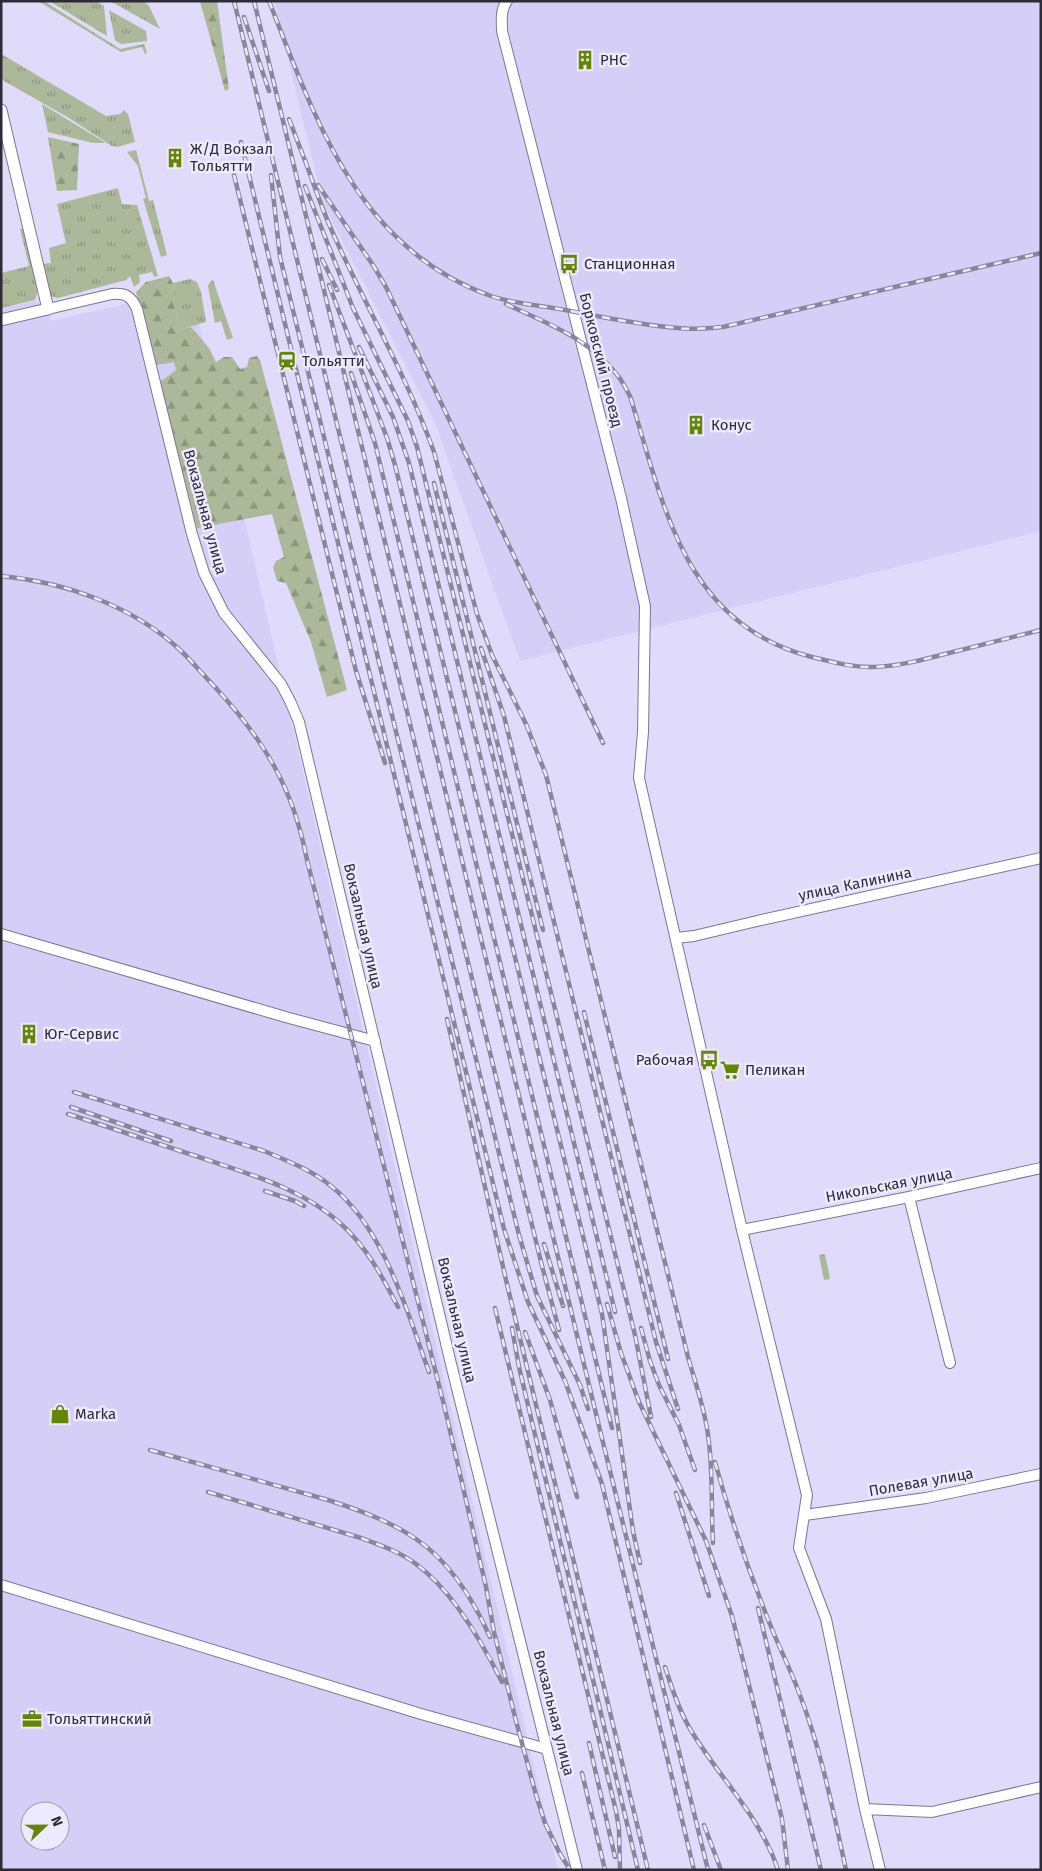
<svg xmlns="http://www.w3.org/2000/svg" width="1042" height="1871" font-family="'Fira Sans',sans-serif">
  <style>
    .built { fill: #d5cef6; fill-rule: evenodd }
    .grass { fill: url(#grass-tufts) }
    .forest { fill: url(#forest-firs) }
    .park { fill: url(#park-crowns) }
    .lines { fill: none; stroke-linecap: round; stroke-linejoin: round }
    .minor-casing { stroke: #7c7694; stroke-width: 12 }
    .tertiary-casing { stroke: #7c7694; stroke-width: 13 }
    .minor { stroke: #fff; stroke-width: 10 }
    .tertiary { stroke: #fff; stroke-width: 11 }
    .rail-casing { stroke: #89859c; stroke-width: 4.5 }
    .rail { stroke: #ede9fe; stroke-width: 2.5; stroke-dasharray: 8; stroke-linecap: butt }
    .labels { text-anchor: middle; stroke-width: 5; stroke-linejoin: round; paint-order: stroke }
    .poi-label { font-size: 15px; fill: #2d2b37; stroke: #ede9fe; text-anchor: start }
    .street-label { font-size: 15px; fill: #2d2b37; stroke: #ede9fe }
  </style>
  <defs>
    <pattern id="grass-tufts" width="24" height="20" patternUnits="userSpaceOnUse" patternTransform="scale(1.25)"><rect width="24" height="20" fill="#abb899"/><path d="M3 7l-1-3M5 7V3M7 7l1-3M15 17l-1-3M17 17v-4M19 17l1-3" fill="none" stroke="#8c967e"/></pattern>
    <pattern id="forest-firs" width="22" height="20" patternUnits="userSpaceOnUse" patternTransform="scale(1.25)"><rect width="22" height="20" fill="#abb899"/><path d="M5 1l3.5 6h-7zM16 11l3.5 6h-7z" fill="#8c967e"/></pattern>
    <pattern id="park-crowns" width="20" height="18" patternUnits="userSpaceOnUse" patternTransform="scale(1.25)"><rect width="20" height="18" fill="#abb899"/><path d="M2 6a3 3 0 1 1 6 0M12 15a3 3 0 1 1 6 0" fill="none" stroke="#8c967e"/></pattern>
  </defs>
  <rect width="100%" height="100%" fill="#e0dafb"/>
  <path class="built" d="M274,1H1041V531L520,661L435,423L323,203Z
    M191,289L558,1870H1V308L36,301L48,309L51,321ZM30,1811H60V1841H30Z"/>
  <path class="grass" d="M38,1H44L120,49L144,44L147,53L145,54L142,47L121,52Z
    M49,1H96L104,6L107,36Z
    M110,1H144L149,6L160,29Z
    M109,10L146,31L147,41L121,44L115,40Z
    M3,55L106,116L120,114L124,110L128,114L135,142L117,147L112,146L69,118L4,81L1,78V56Z
    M42,104L106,143H93L48,132Z
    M136,150L149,201L153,200L167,255L161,257L143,199L146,198L138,166L127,152Z
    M118,188L122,204L137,205L158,276L154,277L152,272L139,275L140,282L134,287L130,276L126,280L58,298L49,296L42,264L51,263L49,248L66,243L57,204Z
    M23,228L38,290L35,300L1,308V273L29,266L20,229Z
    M190,279L197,282L201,292L206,322L178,330L173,283Z
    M213,280L233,338L227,340L221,321L215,323L208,286L210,282Z"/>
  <path class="forest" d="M200,1H217L229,89L225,91Z
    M48,137L79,144L77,190L57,191Z
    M169,276L173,283L178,330L191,327L209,348L216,362L224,357H232L240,369L247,367L249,358L257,356L260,360L347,690L327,697L311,642L286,583L277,581L273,567L276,561L284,557L272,514L197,528L160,382L176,370L174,362L156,365L136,292L146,282Z"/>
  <path class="park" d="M825,1254L830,1279L824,1280L819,1255Z"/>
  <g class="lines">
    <defs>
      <path id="minor" d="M507,1C500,10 502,21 502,31L621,498L645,606L643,732L639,778L742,1230L807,1495L799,1548L826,1619L865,1809L880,1870
        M48,309L112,294C126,293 131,296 137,309L192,534L204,573L224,613L281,684L290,701L299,722L451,1364L577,1870
        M1,934L289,1018L375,1041
        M676,938L694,936L757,921L1041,858
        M909,1197L950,1363
        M742,1230L909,1197L1041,1168
        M805,1515L926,1498L1041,1474
        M1,1585L421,1714L547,1749
        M865,1809L932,1812L1041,1787"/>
      <path id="tertiary" d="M1,110L48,309L1,320"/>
    </defs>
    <use href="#minor" class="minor-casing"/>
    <use href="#tertiary" class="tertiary-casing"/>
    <use href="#minor" class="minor"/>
    <use href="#tertiary" class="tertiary"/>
    <defs>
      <path id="rail" d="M234,1L541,1262L559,1330
        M254,1L598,1422L708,1870
        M269,1C316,121 358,249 491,296C511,303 543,306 565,310C602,317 640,325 678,328C692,330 708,328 723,327L1041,253
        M244,17L269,91
        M289,119L307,166
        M241,142L504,1229L528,1302L565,1381L602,1484L694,1870
        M305,160C315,188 324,215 337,242C369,312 408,379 434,452L477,614L492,655L526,724L546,775L688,1357C696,1385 706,1413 709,1443C713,1476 711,1509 713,1543
        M234,175L356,671L385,763
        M271,175L280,257L519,1235L537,1296L580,1385L588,1409
        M318,185L373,265L386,287L603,743
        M305,186L353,308L408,421L417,447L635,1335L651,1417
        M322,259L337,290
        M329,285L387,438L395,465L602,1314L633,1531L640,1563
        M506,304C547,323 590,339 618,376C623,382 626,389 630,396C664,505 683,624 812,657C832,662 854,668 875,667C899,666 922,660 945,654C977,646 1009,638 1041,630
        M359,347L393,417L409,463L615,1312
        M351,373L375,443L612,1428
        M434,483L543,930
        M1,576C65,582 133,606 180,650C192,661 202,674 214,686C264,740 293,787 307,860L445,1409L486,1587L494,1632L516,1721L536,1795L545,1823L559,1852L570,1870
        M481,648L504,716L656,1342L678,1409
        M584,1012L668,1359
        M447,1019L506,1280L648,1870
        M74,1092L264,1151C288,1161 311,1170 331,1186C384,1228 407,1311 429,1372
        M71,1107L171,1141
        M68,1114C112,1128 155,1143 199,1157C248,1174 300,1187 340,1223C366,1246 382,1276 398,1307
        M265,1191L295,1201L304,1206
        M544,1244L563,1306
        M607,1304L621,1353L639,1402L706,1541L732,1616L782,1819L788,1870
        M495,1308L616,1811L619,1829L620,1870
        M512,1328L519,1367L638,1870
        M641,1328L650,1361L659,1385L679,1425L695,1470
        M525,1332L550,1400L577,1497
        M150,1450L328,1500C359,1510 390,1521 416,1539C450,1562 474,1601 490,1637
        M715,1462C731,1520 751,1578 774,1634C782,1653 791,1671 798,1690C821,1748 833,1810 846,1870
        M208,1492L361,1538C380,1545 400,1552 416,1564C453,1591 482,1642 502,1682
        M676,1493L709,1596
        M758,1608L821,1870
        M665,1667C672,1688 678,1708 689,1727C717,1776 760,1815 778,1870
        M589,1743L615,1857
        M582,1773L605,1870
        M704,1825L721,1870"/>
    </defs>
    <use href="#rail" class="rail-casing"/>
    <use href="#rail" class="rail"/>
  </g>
  <defs>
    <symbol id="building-bare" viewBox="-9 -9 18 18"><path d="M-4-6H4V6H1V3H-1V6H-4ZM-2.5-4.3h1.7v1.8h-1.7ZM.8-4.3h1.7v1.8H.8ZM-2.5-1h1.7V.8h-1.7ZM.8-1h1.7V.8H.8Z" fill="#648603" stroke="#ede9fe" stroke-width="2.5" paint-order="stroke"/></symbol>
    <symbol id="bus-bare" viewBox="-9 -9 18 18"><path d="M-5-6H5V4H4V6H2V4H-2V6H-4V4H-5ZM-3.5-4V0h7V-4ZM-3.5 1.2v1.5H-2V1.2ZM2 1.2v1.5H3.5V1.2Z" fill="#648603" stroke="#ede9fe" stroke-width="2.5" paint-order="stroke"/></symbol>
    <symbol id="station-bare" viewBox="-9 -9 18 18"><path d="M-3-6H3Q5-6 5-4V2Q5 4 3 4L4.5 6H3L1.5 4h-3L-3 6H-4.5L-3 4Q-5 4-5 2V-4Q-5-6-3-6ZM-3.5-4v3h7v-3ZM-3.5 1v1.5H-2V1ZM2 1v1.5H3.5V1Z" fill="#648603" stroke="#ede9fe" stroke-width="2.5" paint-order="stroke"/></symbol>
    <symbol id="supermarket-bare" viewBox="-9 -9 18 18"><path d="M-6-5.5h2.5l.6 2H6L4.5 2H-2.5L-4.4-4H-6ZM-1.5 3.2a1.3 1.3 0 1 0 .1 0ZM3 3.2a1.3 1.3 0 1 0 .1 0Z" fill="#648603" stroke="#ede9fe" stroke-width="2.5" paint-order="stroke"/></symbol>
    <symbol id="shop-bare" viewBox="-9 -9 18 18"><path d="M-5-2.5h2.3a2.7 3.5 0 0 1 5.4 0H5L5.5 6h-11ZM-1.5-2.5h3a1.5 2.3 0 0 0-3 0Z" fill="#648603" stroke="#ede9fe" stroke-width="2.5" paint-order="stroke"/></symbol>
    <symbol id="office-bare" viewBox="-9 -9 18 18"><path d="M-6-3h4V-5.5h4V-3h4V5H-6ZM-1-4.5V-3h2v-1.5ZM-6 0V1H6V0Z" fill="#648603" stroke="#ede9fe" stroke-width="2.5" paint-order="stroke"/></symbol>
  </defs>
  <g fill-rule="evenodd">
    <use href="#building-bare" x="571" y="46" width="28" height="28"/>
    <use href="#building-bare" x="161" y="144" width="28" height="28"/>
    <use href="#bus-bare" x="555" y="250" width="28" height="28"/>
    <use href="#station-bare" x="273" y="347" width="28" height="28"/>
    <use href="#building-bare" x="682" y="411" width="28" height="28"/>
    <use href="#building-bare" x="15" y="1020" width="28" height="28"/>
    <use href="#bus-bare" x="695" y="1046" width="28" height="28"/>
    <use href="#supermarket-bare" x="716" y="1056" width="28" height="28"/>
    <use href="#shop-bare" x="46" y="1400" width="28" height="28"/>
    <use href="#office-bare" x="18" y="1705" width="28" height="28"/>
  </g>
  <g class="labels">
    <g class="poi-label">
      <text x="600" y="65">РНС</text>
      <text x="190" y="154">Ж/Д Вокзал<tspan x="190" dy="17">Тольятти</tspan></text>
      <text x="584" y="269">Станционная</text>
      <text x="302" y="366">Тольятти</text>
      <text x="711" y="430">Конус</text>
      <text x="44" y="1039">Юг-Сервис</text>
      <text x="694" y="1065" text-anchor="end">Рабочая</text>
      <text x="745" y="1075">Пеликан</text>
      <text x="75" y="1419">Marka</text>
      <text x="47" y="1724">Тольяттинский</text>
    </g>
    <g class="street-label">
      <text transform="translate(601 360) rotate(76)" y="5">Борковский проезд</text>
      <text transform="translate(205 512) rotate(75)" y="5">Вокзальная улица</text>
      <text transform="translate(855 884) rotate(-12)" y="5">улица Калинина</text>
      <text transform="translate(363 926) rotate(77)" y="5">Вокзальная улица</text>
      <text transform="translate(889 1185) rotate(-11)" y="5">Никольская улица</text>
      <text transform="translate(457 1320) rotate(77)" y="5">Вокзальная улица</text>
      <text transform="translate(921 1482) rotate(-10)" y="5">Полевая улица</text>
      <text transform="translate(554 1713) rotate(76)" y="5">Вокзальная улица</text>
    </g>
  </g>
  <rect width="1042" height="1871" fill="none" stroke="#2d2b37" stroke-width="5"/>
  <g transform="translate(45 1826) rotate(68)"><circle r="24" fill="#ede9fe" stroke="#a09dae"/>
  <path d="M0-4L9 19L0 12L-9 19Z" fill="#648603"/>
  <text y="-8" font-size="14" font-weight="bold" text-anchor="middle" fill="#2d2b37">N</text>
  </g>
</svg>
